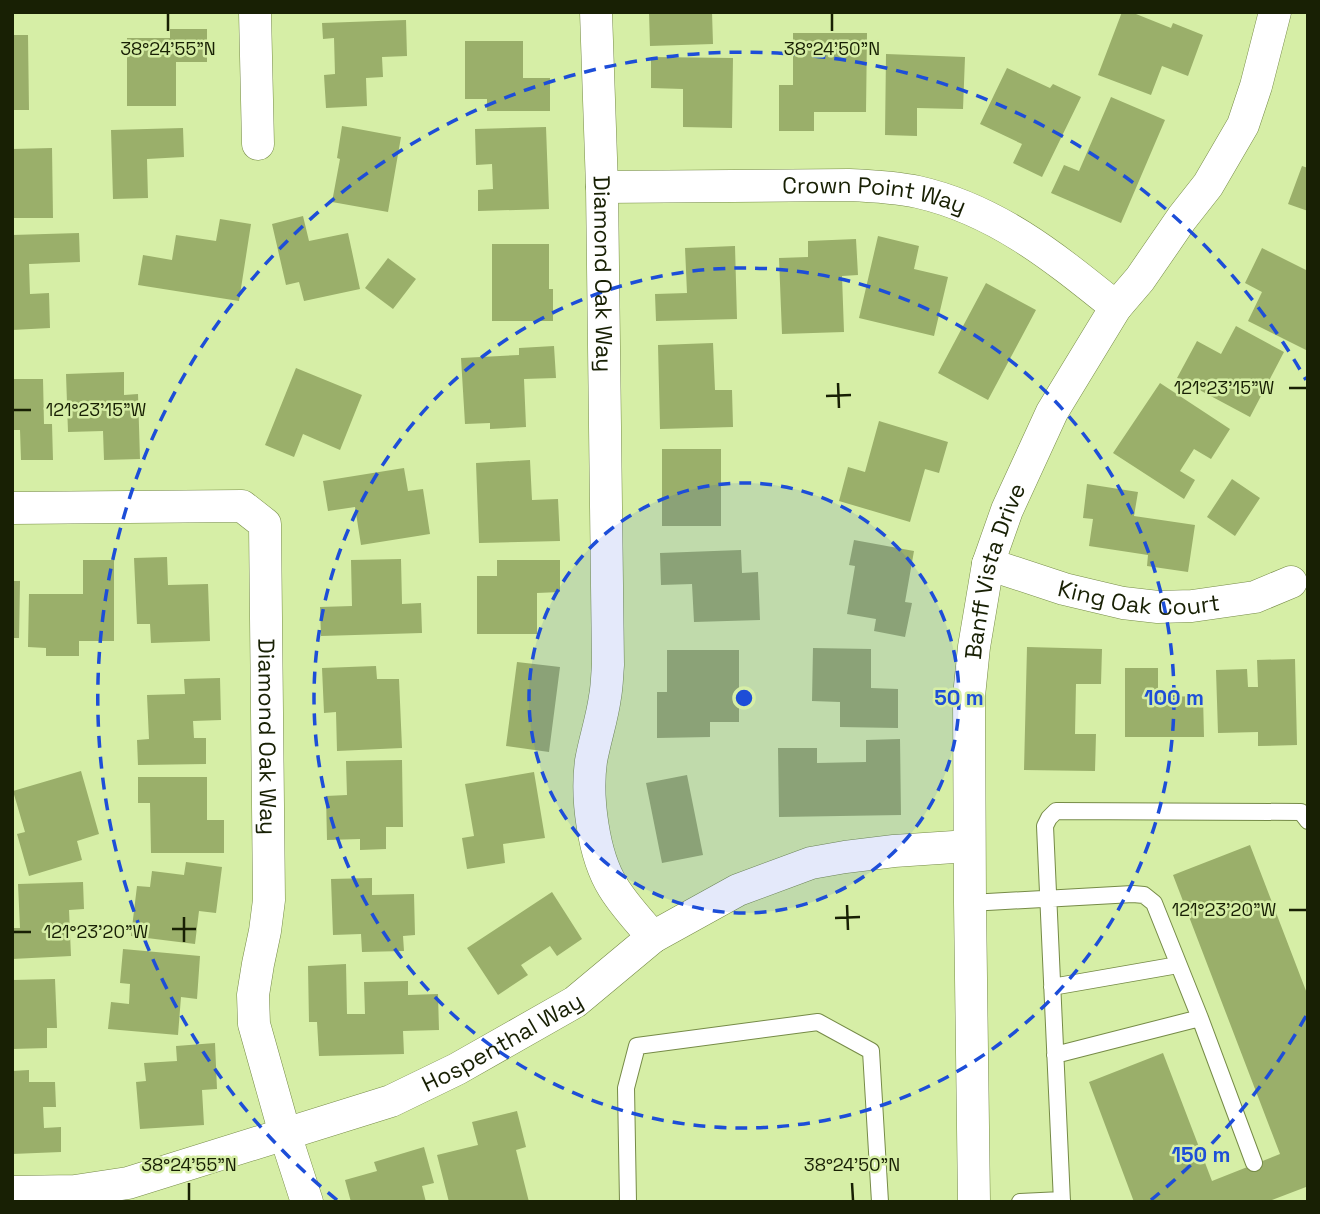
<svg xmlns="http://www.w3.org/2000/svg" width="1320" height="1214" font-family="'Space Grotesk',sans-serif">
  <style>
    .building { fill: #9aaf6a }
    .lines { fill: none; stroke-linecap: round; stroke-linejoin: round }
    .lane-casing { stroke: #768b47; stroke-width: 18 }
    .street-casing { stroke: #768b47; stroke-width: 33 }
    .lane { stroke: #fff; stroke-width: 16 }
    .street { stroke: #fff; stroke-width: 32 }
    .ticks { fill: none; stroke: #182004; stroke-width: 2.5 }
    .ring { fill: none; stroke: #1d4ed8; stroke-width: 3.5; stroke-dasharray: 12 9 }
    .labels { text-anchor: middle; stroke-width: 5; stroke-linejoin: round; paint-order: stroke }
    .street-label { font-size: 23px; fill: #182004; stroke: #d6eea6 }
    .ticks-label { font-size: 18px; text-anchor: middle; fill: #182004; stroke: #d6eea6; stroke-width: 5; stroke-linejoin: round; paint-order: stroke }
    .centre { fill: #1d4ed8; stroke: #d6eea6; stroke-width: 3.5 }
    .ring-label { font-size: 21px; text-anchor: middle; font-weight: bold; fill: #1d4ed8; stroke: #d6eea6; stroke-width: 5; stroke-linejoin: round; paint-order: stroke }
  </style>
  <rect width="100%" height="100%" fill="#d6eea6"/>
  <path class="building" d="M649,12H712L713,44L650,46Z
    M1122,12H1131L1171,28L1173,23L1203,35L1188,76L1162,66L1151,95L1098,75Z
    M406,20L407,56L382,57L383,77L366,78L367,106L326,108L324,75L335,74L334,38L323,39L322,23Z
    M170,29H207V62H176V106H127V38H170Z
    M793,33H867L866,112H814V131H779V85H793Z
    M12,35H28L29,110H12Z
    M465,41H523V78H550V111H487V99H465Z
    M886,54L965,57L963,109L917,108V136L885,135Z
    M651,57L733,58L732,128L683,127V89L651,88Z
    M1007,68L1050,88L1053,84L1081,97L1042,177L1013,163L1022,144L980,124Z
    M1111,97L1165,120L1121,223L1051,193L1064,165L1079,171Z
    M342,126L401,137L388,212L332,202L340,159L337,158Z
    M546,127L549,209L478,211V190L493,189L492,164L476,165L475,129Z
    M183,128L184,157L147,159L148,198L113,199L111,130Z
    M52,148L53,218H12V149Z
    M1302,166L1308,168V211L1288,204Z
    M303,216L309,241L348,233L360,289L304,301L299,282L286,285L272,224Z
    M220,219L251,224L239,301L138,285L143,255L172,260L176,235L216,241Z
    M79,233L80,262L29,264L30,294L49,293L50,328L12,330V235Z
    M878,236L919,246L914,269L948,277L934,336L859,318Z
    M856,239L858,275L842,276L844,332L782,334L779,258L808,257V241Z
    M492,244H549V289H553V321H492Z
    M735,246L737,319L656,321L655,294L687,293L685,248Z
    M1262,248L1308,271V351L1248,321L1262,292L1245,283Z
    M388,258L416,279L393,309L365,288Z
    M986,283L1036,310L988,400L938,373Z
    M1236,326L1284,352L1250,417L1177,378L1197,341L1221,354Z
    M713,343L715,390H732L733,427L660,429L658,345Z
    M554,346L556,378L524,379L526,427L490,429V423L465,424L461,358L519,355V348Z
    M296,368L362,395L340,450L303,434L294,457L265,445Z
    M124,372V395L138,394L140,459L104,460L103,431L68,432L66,374Z
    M12,379H43L44,424H52L53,460H21L20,430H12Z
    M1160,383L1230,429L1211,459L1194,449L1180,471L1195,480L1184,499L1113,453Z
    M879,421L948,442L939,473L925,469L910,522L839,501L848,467L865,472Z
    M662,449H721V526H662Z
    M530,460L532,500L558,499L560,541L479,543L476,463Z
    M404,468L408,491L423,489L430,534L361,545L355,507L328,511L323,481Z
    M1232,479L1260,498L1235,536L1207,517Z
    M1087,484L1138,492L1134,516L1195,525L1188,572L1147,566L1148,555L1089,546L1093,519L1083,518Z
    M854,540L914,551L905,602L912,603L905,637L874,631L876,619L847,614L855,566L849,565Z
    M741,550L742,573L758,572L760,620L694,622L692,584L661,585L660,553Z
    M167,557L168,585L208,584L210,641L151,643L150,624H137L134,558Z
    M401,559L402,604L421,603L422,633L321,636L320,607L352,606L351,560Z
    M83,560H114V641H79V656H46V648L28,647L29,594H83Z
    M497,560H560V592L537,593V634H477V576H497Z
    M12,581H20L19,638H12Z
    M1027,647L1102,649L1101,684H1076L1075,734H1096L1095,771L1024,770Z
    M813,648L871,649V688L898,689V728L840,727V702L812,701Z
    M667,650H739V722H710V737L657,738V692H667Z
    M1295,659L1297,745L1258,746V732L1218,733L1216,670L1247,669L1248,687H1258L1257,660Z
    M517,662L560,667L549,752L506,746Z
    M376,666L377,679H399L402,748L337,751L336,712L324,713L322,668Z
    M1125,668H1158V697L1203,696L1204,737H1125Z
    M220,678L221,720L193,721L194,738H206V764L138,765L137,740L149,739L147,695L185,694L184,679Z
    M900,739L901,815L779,817L778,748H817V763L866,762V740Z
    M402,760L403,827H386V849L360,850V839L327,840L326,796L347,795L346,761Z
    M81,771L99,834L77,841L82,860L29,876L17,834L25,832L13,791Z
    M534,772L545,838L503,844L505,863L467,869L462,838L474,836L465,784Z
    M687,775L703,855L662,863L646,783Z
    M138,777H207V820H224V853H151L150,803H138Z
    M1250,845L1308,996V1192L1306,1187L1267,1202H1134L1089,1082L1163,1053L1212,1181L1280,1154L1173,875Z
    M186,862L222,867L216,913L199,911L195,944L131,936L137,886L150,887L152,871L184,875Z
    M372,878V895L414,894L415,935L403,936L404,951L362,952L361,934L333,935L331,879Z
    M83,882L84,909L69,910L71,956L12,959V928H20L18,884Z
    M552,892L582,939L557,956L550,946L521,965L528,975L498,995L467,948Z
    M123,949L200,956L197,999L181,997L178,1035L108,1029L111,1002L129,1004L130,984L120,983Z
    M346,964L347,1014H365L364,982L408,981V995L438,994L439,1030L403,1031L404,1054L319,1056L317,1022H309L308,966Z
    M55,979L57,1028H47V1048L12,1049V980Z
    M215,1043L217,1089L202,1090L204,1125L140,1129L136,1082L146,1081L144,1063L177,1061L176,1046Z
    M29,1070V1082H55L56,1107H43L44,1128L61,1127V1152L12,1154V1071Z
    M517,1111L526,1147L516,1150L529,1202H449L437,1155L478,1145L472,1122Z
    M424,1147L434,1183L422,1186L426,1202H351L345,1180L377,1171L374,1162Z"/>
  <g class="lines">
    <defs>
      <path id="lane" d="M970,903L1133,894L1144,895L1154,903L1200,1018L1254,1163
        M1052,987L1178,965
        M1055,1055L1200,1018
        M628,1202L626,1088L637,1046L818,1022L871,1051L880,1202
        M1020,1202L1062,1200
        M1062,1202L1045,826L1049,818L1056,811L1301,812L1308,821"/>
      <g id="street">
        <path d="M255,12L258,144"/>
        <path id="s1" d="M596,12L602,187L608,665C607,676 607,687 605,697C602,719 595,739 591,761C586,797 593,855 613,887C624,905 639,921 653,937"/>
        <path id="s2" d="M602,187L849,185C872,186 895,187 918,192C997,210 1055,258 1116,307"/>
        <path id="s3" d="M12,508L242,506L265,524L269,900L265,931L258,964L253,995L254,1024L285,1134L307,1202"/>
        <path id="s4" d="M988,564L1064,589L1123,603L1158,607L1192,606L1255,597L1291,582"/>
        <path id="s5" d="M12,1192L75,1191L128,1183L391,1101L457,1069L575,1002L653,937L738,890L811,863L845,857L894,851L969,846"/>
        <path id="s6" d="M974,1202L970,903L969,696L974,647L988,564L1007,510L1052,412L1116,307L1140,279L1182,218L1208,185L1243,125L1256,86L1275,12"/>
      </g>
    </defs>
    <use href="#lane" class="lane-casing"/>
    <use href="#street" class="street-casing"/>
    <use href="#lane" class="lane"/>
    <use href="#street" class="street"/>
  </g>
  <path class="ticks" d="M168,14V31M832,14V31M838,383L839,408M1289,388H1306M826,396L851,395M14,410H31M847,905L848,930M1289,910H1306M184,917V942M835,918L860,917M172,929H196M14,932H31M189,1183V1200M852,1183L853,1200"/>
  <circle cx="744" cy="698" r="215" fill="#1d4ed8" fill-opacity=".12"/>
  <g class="ring">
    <circle cx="744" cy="698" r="215"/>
    <circle cx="744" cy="698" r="430"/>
    <path d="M1306 1016A646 646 0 0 1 1151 1200M337 1200A646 646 0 1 1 1306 380"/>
  </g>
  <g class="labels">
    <g class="street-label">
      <text dy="8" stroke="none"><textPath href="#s2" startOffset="273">Crown Point Way</textPath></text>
      <text dy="8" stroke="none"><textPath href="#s1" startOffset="262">Diamond Oak Way</textPath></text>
      <text dy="8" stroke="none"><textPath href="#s6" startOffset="634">Banff Vista Drive</textPath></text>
      <text dy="8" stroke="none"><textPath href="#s4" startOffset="156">King Oak Court</textPath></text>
      <text dy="8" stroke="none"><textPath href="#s3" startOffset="472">Diamond Oak Way</textPath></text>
      <text dy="8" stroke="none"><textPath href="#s5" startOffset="518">Hospenthal Way</textPath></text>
    </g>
  </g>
  <g class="ticks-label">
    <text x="168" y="55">38°24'55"N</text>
    <text x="832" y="55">38°24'50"N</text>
    <text x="1224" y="394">121°23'15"W</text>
    <text x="96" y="416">121°23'15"W</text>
    <text x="1224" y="916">121°23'20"W</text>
    <text x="96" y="938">121°23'20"W</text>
    <text x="189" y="1171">38°24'55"N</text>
    <text x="852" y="1171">38°24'50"N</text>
  </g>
  <circle cx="744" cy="698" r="10" class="centre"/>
  <g class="ring-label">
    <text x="959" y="705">50 m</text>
    <text x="1174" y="705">100 m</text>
    <text x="1201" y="1162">150 m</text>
  </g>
  <rect width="1320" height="1214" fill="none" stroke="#182004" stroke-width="28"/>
</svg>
